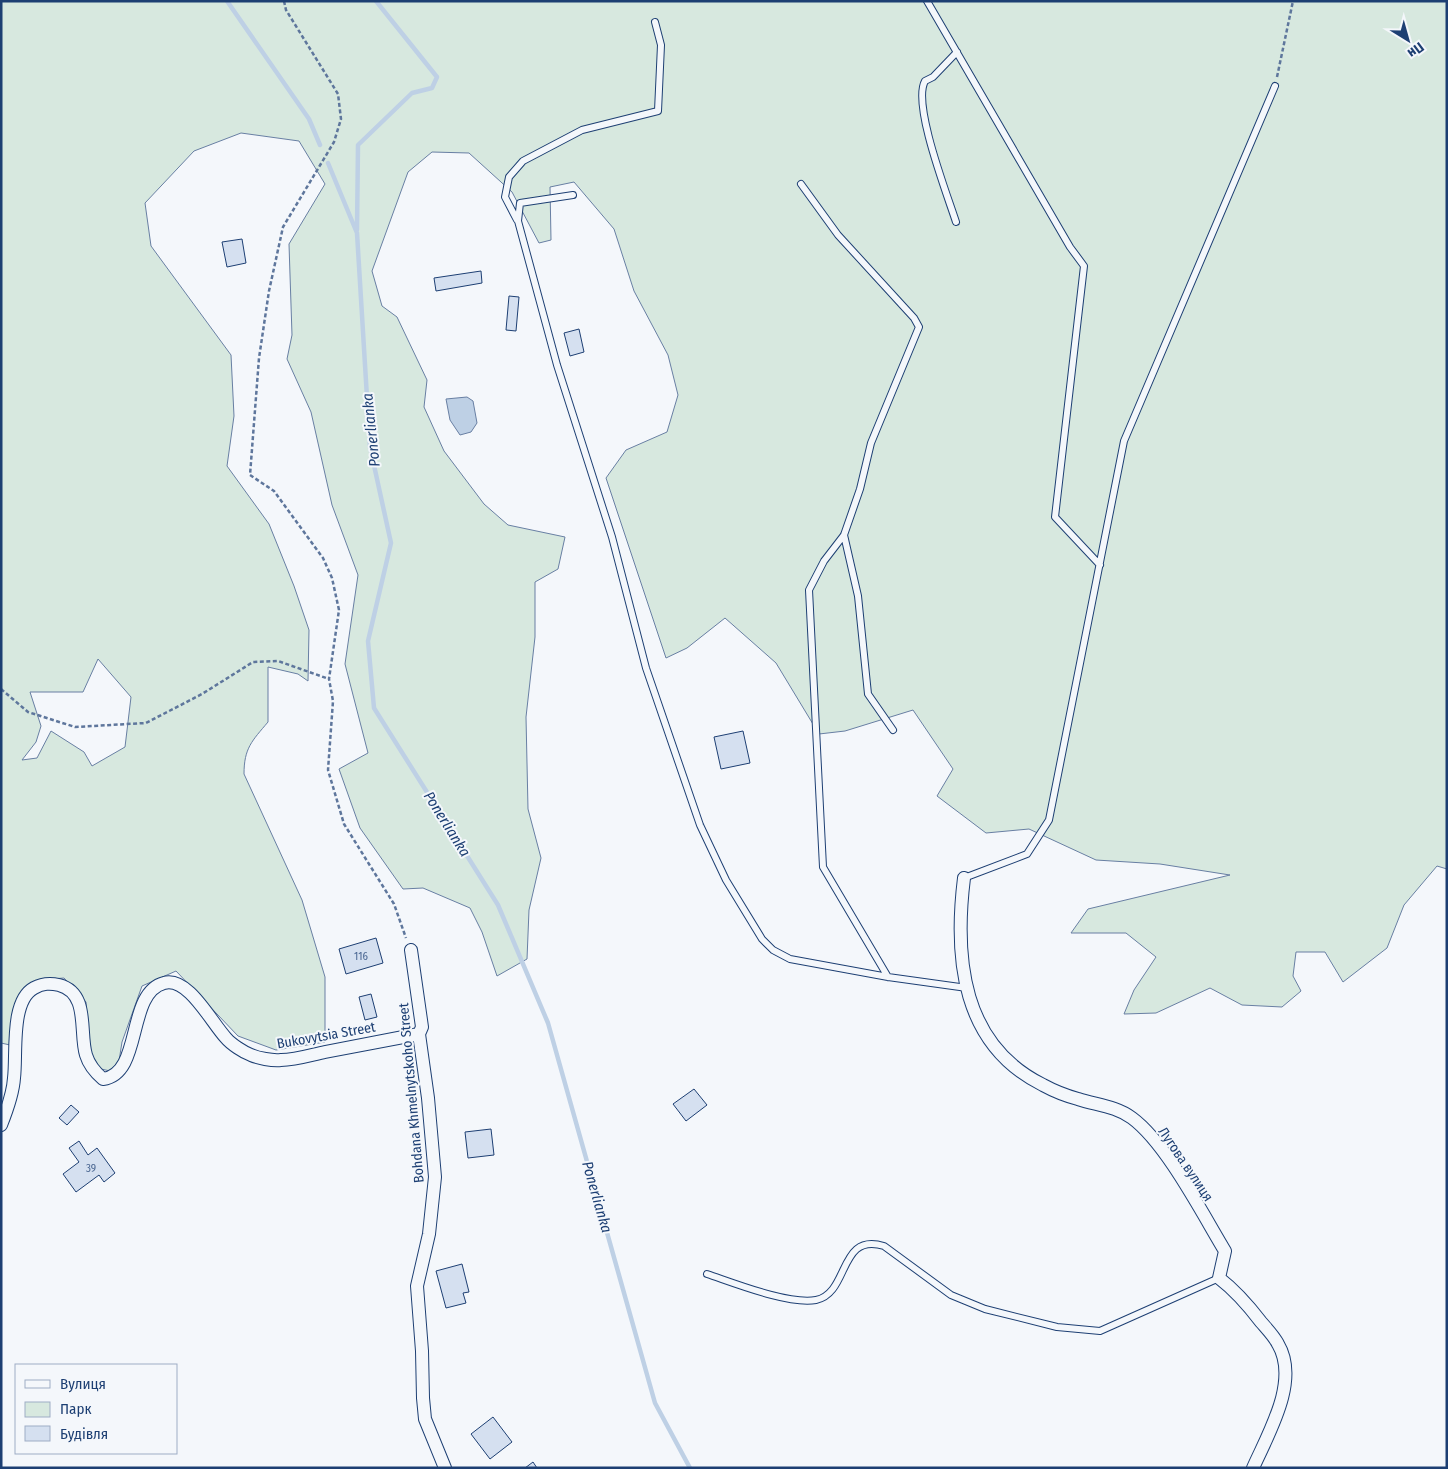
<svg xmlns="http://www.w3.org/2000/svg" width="1448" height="1469" font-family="'Fira Sans Condensed',sans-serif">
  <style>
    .green { fill: #d7e8df; stroke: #687fa3; fill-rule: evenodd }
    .water { fill: #bed0e5; stroke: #687fa3 }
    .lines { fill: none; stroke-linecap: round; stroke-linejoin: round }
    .stream { stroke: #bed0e5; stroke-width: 4.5 }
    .building { fill: #d5e0f0; stroke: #1d3f73 }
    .lane-casing { stroke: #1d3f73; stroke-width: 8 }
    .street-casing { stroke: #1d3f73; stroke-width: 14 }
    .path { stroke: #5e769c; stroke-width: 2.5; stroke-dasharray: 4 2.5; stroke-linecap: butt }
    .lane { stroke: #f4f7fb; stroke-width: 6 }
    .street { stroke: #f4f7fb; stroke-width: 12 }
    .labels { text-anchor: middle; stroke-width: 4; stroke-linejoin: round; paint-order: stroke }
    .number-label { font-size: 11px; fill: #4b6792 }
    .street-label { font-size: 14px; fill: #1d3f73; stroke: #f4f7fb }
    .water-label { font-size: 15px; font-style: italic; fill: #1d3f73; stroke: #f4f7fb }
  </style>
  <rect width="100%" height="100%" fill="#f4f7fb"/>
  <path class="green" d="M1,1H1447V869L1437,866L1404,905L1387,948L1343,982L1325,952H1296L1293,976L1301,991L1282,1007L1242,1005L1210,988L1156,1013L1124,1014L1134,990L1156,957L1126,933H1071L1088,909L1230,875L1160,864L1096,860L1029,829L986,833L937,796L953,769L913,710L845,731L819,734L776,663L725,618L687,648L666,658L606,478L626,450L667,432L678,395L668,355L634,291L614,229L574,182L550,187L551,240L539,243L512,192L469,153L432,152L408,172L372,271L382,306L397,317L427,380L424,407L444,451L484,504L508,525L565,537L558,569L535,582V637L526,717L528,809L541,858L529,910L527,959L497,976L482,932L470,908L423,888L403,889L360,828L339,769L368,753L345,664L358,575L332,505L311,412L287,359L292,335L289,244L325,184L299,141L241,133L194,151L145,203L151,246L231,355L234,416L227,466L269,524L294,586L309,630L308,681L298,674L268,667V722C252,741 244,748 244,774L302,900L325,977V1042L276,1050L238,1036L176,971L142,986L122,1042L119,1061L110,1071L97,1068L89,1050L86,1002L64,978L39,980L18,1000L10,1045L1,1043ZM98,659L131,697L125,747L92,766L84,752L51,731L37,758L22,760L36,742L41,726L30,692H83Z"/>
  <path class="water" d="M467,397L473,401L477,423L471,432L460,435L450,420L446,399Z"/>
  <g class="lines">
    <path class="stream" d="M227,1L309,119L320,145
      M328,163L357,233L370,447L391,543L368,641L374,708L498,905L548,1023L655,1403L690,1468
      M357,230L358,145L412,93L432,88L437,77L376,1"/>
  </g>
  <path class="building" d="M242,239L246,263L227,267L222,242Z
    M481,271L482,283L436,291L434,278Z
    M509,296L519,297L516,331L506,330Z
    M579,329L584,352L570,356L564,333Z
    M743,731L750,763L721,769L714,737Z
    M376,938L383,963L346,974L339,949Z
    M371,994L377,1017L365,1020L359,997Z
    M694,1089L707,1105L686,1121L673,1104Z
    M71,1105L79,1112L67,1125L59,1118Z
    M491,1129L494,1155L468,1158L465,1132Z
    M79,1141L88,1155L97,1148L115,1173L104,1182L99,1175L76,1192L63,1174L79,1162L69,1148Z
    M462,1264L469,1292L463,1293L466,1303L446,1308L436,1271Z
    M493,1417L512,1442L490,1459L471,1434Z
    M533,1462L537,1468H525Z"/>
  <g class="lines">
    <defs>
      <path id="lane" d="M927,1L1070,247L1084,266L1055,517L1100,565
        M801,184L838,235L914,318L919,327L871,443L860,489L844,535L824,561L809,590L823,867L888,977
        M573,195L520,203L518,221L557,365L612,537L646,668L700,825L726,880L762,939L773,950L790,959L888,977L967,988
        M517,220L505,197L509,177L523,161L582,130L658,111L661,45L655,22
        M956,222C947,194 912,104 925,81L933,77L957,52
        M844,535L858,596L868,694L893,730
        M964,878L1027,854L1049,820L1124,441L1275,86
        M707,1274C734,1283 789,1305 816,1300C850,1293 838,1232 884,1246L951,1295L985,1309L1057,1327L1100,1331L1219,1278"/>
      <path id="street" d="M964,878C954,959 962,1045 1043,1085C1054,1091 1067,1096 1078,1099C1096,1105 1116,1106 1132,1118C1166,1143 1202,1213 1225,1251L1219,1278C1236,1291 1248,1305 1261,1322C1267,1329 1274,1336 1278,1344C1300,1381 1268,1434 1253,1468
        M411,950L422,1027L419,1034L428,1098L435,1177L429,1234L417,1286L422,1351L423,1398L425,1419L445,1468
        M1,1125C7,1110 13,1094 14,1078C17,1054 10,1001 34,988C43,983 50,983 59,985C90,993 79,1033 86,1055C89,1065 96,1073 103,1079C143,1074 126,993 164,983C188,976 211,1022 226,1038C231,1044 243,1052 251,1055C258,1058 272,1061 281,1060C295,1060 311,1055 325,1052C357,1046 388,1040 419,1034"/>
    </defs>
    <use href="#lane" class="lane-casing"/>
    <use href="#street" class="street-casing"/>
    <path class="path" d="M284,1L286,10L338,94L341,119L334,142L283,227L269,291L259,358L250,475L274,491L323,558L332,578L339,610L329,679L333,701L328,770L344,824L394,904L406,938
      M1277,77L1293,1
      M1,689L28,712L75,727L146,723L202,694L253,662L278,661L329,679"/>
    <use href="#lane" class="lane"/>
    <use href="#street" class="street"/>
  </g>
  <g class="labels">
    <g class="number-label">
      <text x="361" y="960">116</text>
      <text x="91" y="1172">39</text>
    </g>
    <g class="street-label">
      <text transform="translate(326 1035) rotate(-10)" y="5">Bukovytsia Street</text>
      <text transform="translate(411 1093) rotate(-95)" y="5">Bohdana Khmelnytskoho Street</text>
      <text transform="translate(1186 1164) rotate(56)" y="5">Лугова вулиця</text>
    </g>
    <g class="water-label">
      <text transform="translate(371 430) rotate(-96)" y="5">Ponerlianka</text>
      <text transform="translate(447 824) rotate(58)" y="5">Ponerlianka</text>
      <text transform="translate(597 1197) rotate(74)" y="5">Ponerlianka</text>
    </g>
  </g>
  <rect width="1448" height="1469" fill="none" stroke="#1d3f73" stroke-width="5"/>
  <rect x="15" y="1364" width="162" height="90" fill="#f4f7fb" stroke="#9eadc5"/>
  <rect x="25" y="1380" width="25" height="8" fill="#f4f7fb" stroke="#9eadc5"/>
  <text x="60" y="1389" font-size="15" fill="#1d3f73">Вулиця</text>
  <rect x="25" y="1402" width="25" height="15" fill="#d7e8df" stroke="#9eadc5"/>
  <text x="60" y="1414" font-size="15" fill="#1d3f73">Парк</text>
  <rect x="25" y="1426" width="25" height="15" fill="#d5e0f0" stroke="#9eadc5"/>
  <text x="60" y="1439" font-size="15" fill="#1d3f73">Будівля</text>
  <g transform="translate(1408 40) rotate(143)" stroke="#f4f7fb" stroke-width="4" paint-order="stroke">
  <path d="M0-4L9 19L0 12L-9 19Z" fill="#1d3f73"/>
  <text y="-8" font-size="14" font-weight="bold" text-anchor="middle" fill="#1d3f73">Пн</text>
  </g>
</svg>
